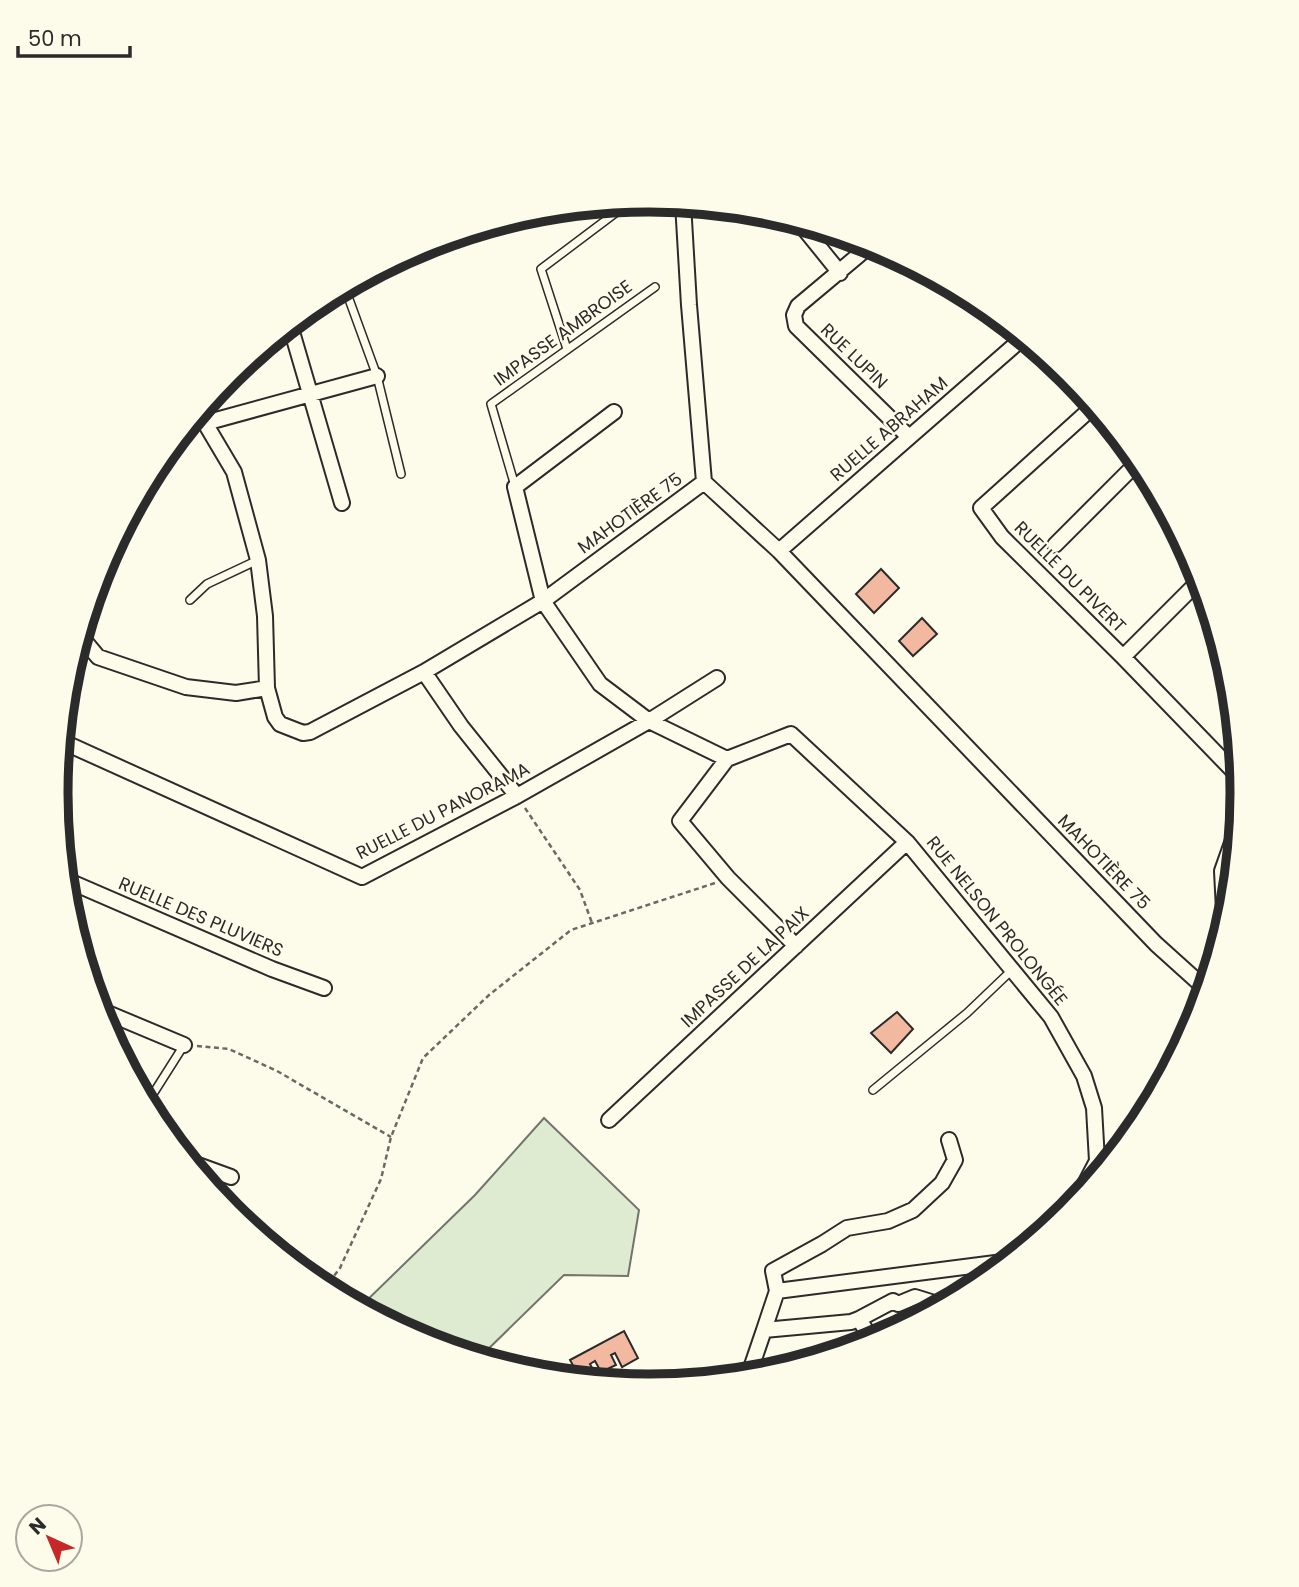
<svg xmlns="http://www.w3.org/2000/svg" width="1299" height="1587" font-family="Poppins,sans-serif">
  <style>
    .green { fill: #deebd1; stroke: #74746e; stroke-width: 2 }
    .building { fill: #f2b8a0; stroke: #2b2b2b; stroke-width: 2 }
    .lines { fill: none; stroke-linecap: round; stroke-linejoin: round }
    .service-casing { stroke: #2b2b2b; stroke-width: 10 }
    .minor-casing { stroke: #2b2b2b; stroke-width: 18 }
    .path { stroke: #6a6964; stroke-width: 2.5; stroke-dasharray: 5 3.5; stroke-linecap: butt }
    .service { stroke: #fdfbea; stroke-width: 7 }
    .minor { stroke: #fdfbea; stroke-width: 14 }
    .labels { text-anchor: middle; stroke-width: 5; stroke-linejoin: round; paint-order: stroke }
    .street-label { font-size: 18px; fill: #2b2b2b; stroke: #fdfbea }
    .rim { fill: none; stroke: #2b2b2b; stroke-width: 9 }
  </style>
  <rect width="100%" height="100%" fill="#fdfbea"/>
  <path class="green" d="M544,1118L639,1210L628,1276L564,1275L478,1359L422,1342L359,1308L475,1195Z"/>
  <path class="building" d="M881,569L899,588L874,613L856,594Z
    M922,618L937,634L913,656L899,641Z
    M897,1012L913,1029L891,1053L871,1033Z
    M624,1331L638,1358L622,1367L615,1353L611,1355L616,1365L601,1372L595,1361L590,1364L598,1379L593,1381L581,1380L570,1360Z"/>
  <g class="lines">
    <defs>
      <path id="service" d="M346,291L377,376L401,474
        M567,349L541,269L630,202
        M515,486L491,404L655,287
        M190,600L207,584L258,560
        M873,1090L967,1013L1012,970
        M146,1105L184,1045"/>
      <path id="minor" d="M683,203L689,305L704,482
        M798,221L840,273
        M872,244L798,306L794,315L796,326L909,437
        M290,325L342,503
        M1094,404L1120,442L1153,483
        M1095,405L981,508L1002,537L1123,657L1242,780
        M203,407L205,423L234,472L258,560L265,616L267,688L275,717L280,724L303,733L310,732L424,672L543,601L704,482L779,551L1156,944L1207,990
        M614,412L515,487L543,601L600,684L649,721L727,759
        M201,417L205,423L377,376
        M1055,545L1137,463
        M779,551L1024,337
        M94,590L103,563
        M81,633L83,639L98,657L186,687L236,693L267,688
        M1123,657L1202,578
        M424,672L461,726L517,796
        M61,741L362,877L517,796L649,721L717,678
        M64,879L272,969L324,988
        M1225,930L1222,871L1240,820
        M796,946L728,878L680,821L727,759L791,734L907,842L1051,1017L1084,1076L1094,1108L1097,1161L1071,1211
        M98,1009L184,1045
        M609,1120L907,842
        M187,1161L231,1177
        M777,1291L1011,1261
        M764,1330L777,1291L773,1271L822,1244L847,1228L888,1221L913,1210L942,1183L955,1160L949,1140
        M881,1340L867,1332L859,1319L893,1301L898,1304L915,1297L944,1306
        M748,1377L764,1330L851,1322L859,1319"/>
    </defs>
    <use href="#service" class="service-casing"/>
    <use href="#minor" class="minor-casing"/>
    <path class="path" d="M525,808L580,890L592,923
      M197,1046L229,1049L277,1071L391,1137
      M324,1289L340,1268L381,1179L391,1137L423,1058L489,995L571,930L715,883"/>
    <use href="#service" class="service"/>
    <use href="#minor" class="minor"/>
  </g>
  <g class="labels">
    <g class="street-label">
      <text transform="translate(563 333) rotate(-36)" y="6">IMPASSE AMBROISE</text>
      <text transform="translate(854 356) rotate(44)" y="6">RUE LUPIN</text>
      <text transform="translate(889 429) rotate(-41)" y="6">RUELLE ABRAHAM</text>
      <text transform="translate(630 513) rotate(-36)" y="6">MAHOTIÈRE 75</text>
      <text transform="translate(1070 577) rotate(45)" y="6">RUELLE DU PIVERT</text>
      <text transform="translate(443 811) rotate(-27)" y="6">RUELLE DU PANORAMA</text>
      <text transform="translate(1104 862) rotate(46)" y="6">MAHOTIÈRE 75</text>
      <text transform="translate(201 917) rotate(23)" y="6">RUELLE DES PLUVIERS</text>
      <text transform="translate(997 921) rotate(51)" y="6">RUE NELSON PROLONGÉE</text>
      <text transform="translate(745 967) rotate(-43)" y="6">IMPASSE DE LA PAIX</text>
    </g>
  </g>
  <path d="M0 0H1299V1587H0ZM68 793a581 581 0 1 1 1162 0a581 581 0 1 1-1162 0Z" fill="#fdfbea" fill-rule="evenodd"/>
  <path class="rim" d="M68 793a581 581 0 1 1 1162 0a581 581 0 1 1-1162 0Z"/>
  <g transform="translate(49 1538) rotate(316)"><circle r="33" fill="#fdfbea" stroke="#a9a89e" stroke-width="2"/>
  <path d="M0-5L12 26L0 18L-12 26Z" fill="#c62828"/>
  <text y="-10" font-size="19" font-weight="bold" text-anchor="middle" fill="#2b2b2b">N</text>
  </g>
  <path d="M18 46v10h112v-10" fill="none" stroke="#2b2b2b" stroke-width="3.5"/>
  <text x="28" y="46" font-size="21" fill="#2b2b2b" stroke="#fdfbea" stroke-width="5" paint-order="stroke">50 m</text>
</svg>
